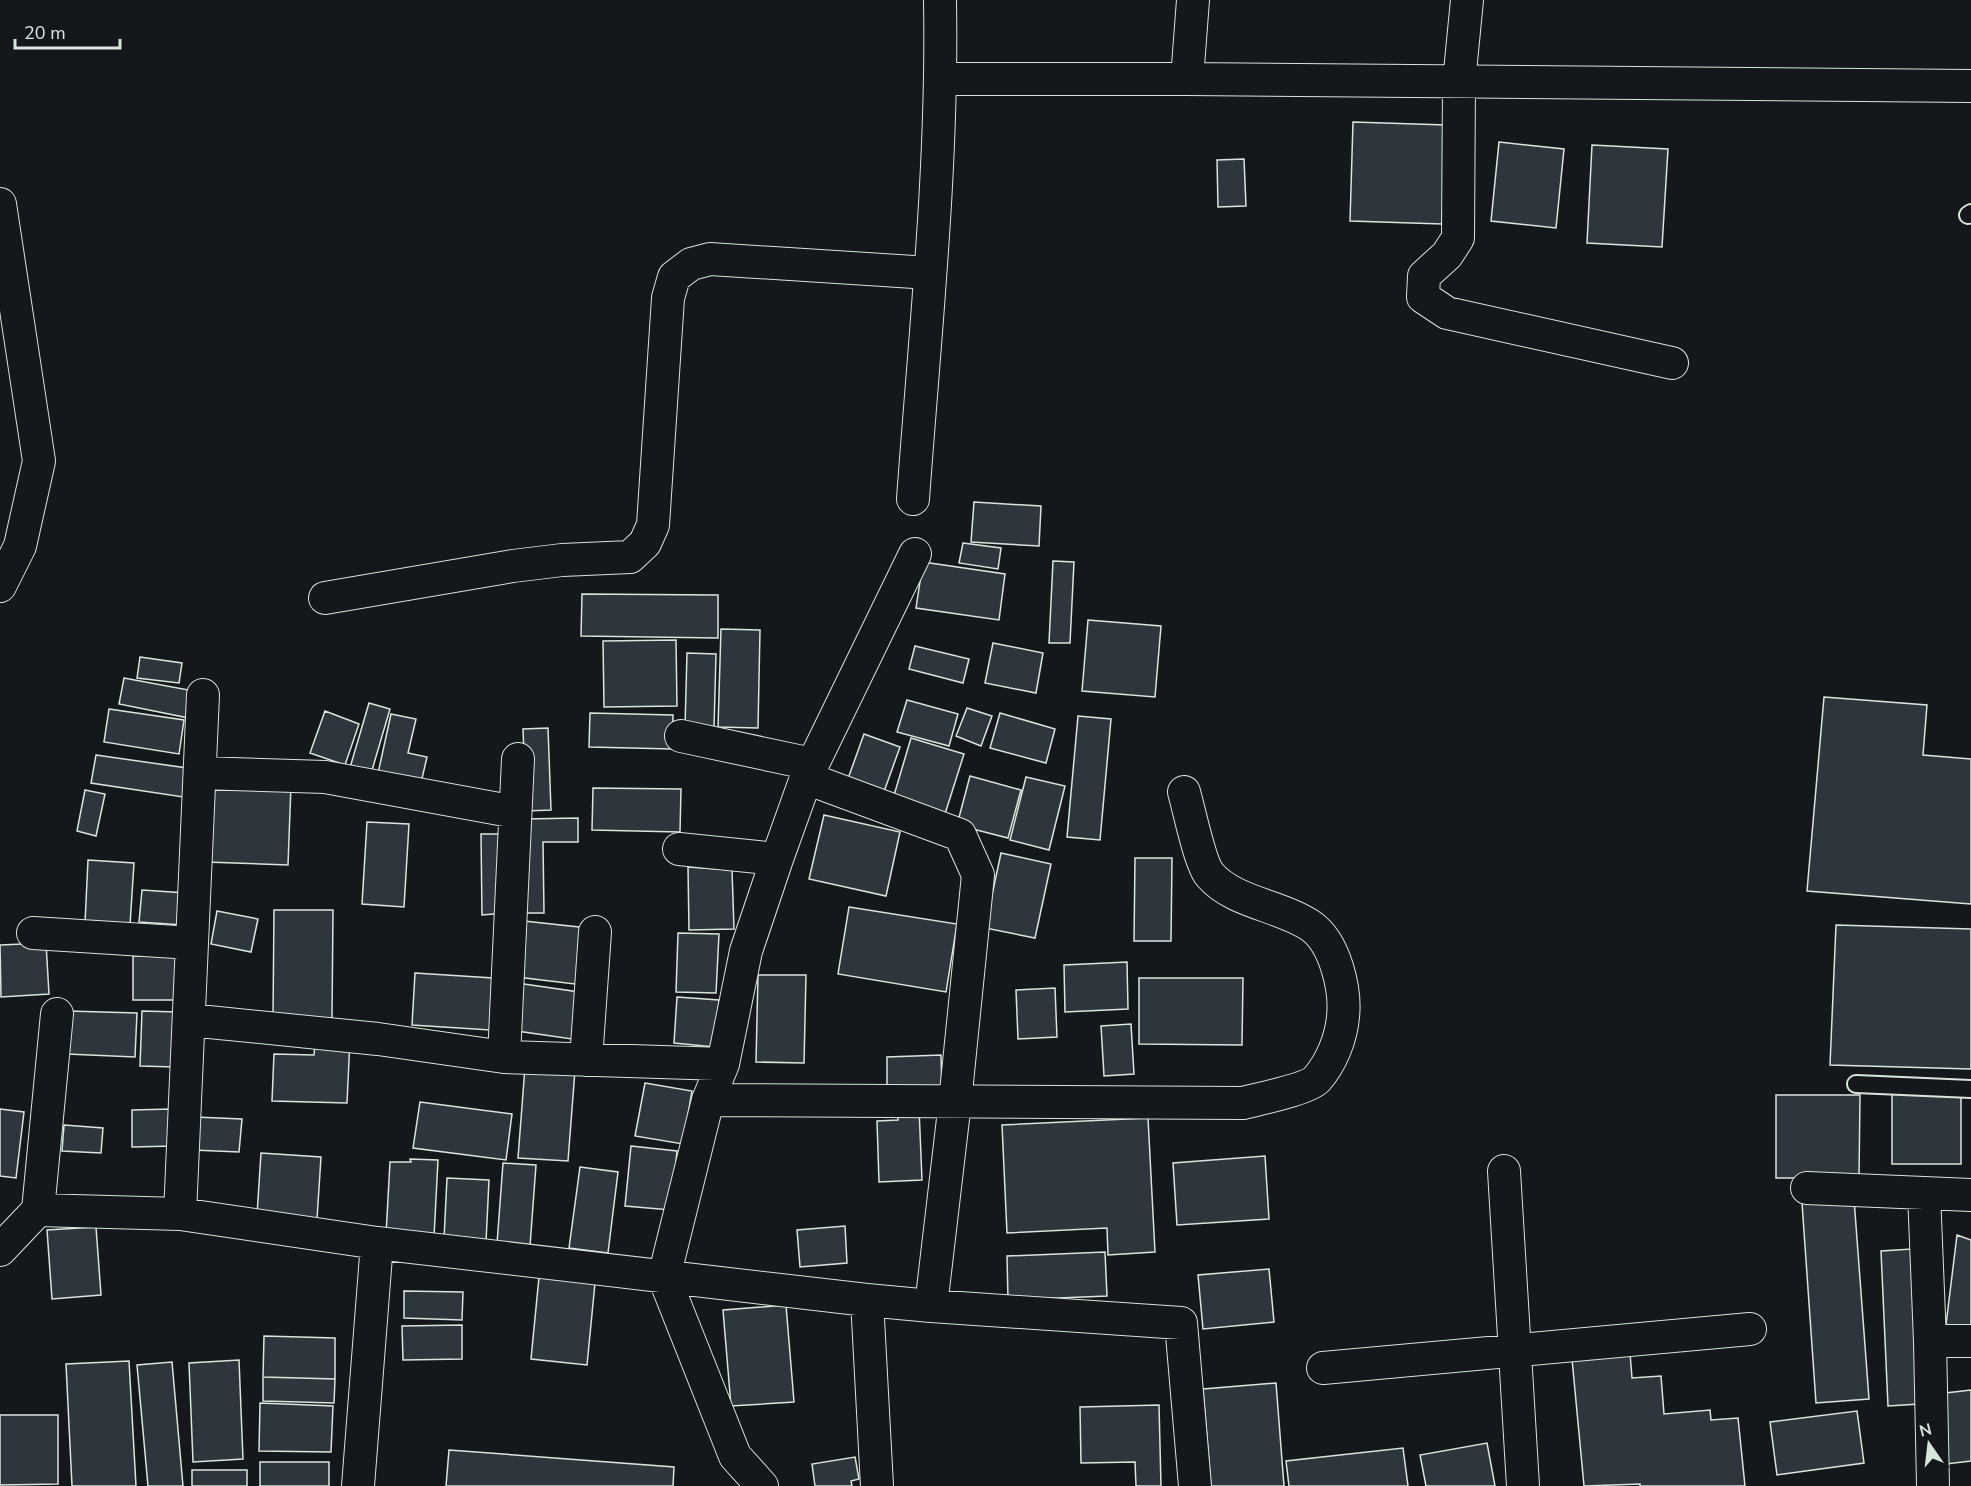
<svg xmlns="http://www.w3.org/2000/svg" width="1971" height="1486" font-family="'Nunito Sans',sans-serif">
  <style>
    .building { fill: #2c363c; stroke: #d8e6dc; stroke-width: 1.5 }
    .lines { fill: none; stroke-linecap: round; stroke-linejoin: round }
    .lane-casing { stroke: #d8e6dc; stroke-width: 20 }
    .street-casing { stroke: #d8e6dc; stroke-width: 34 }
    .lane { stroke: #14181c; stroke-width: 16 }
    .street { stroke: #14181c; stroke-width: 32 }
  </style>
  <rect width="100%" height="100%" fill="#14181c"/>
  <path class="building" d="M1353,122L1446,125L1442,224L1350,221Z
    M1499,142L1564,149L1556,228L1491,221Z
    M1592,145L1668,149L1662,247L1587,243Z
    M1244,159L1246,206L1218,207L1217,160Z
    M974,502L1041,506L1039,546L971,542Z
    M963,543L1001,548L998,569L959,563Z
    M1053,561L1074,562L1070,643H1049Z
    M923,562L1005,574L999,620L916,608Z
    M582,594L718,595V638L581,636Z
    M1088,620L1161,626L1155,697L1082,691Z
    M721,629L760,630L758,728L718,727Z
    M676,640L677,706L604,707L603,641Z
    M993,643L1043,653L1036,693L985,683Z
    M915,646L969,659L963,683L909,669Z
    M687,653L716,654L714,728L685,727Z
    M140,657L182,663L179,683L137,678Z
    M124,678L194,691L189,718L119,704Z
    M1824,697L1927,705L1923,755L1971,759V904L1807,891Z
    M907,700L958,714L949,746L897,732Z
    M369,703L390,709L370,777L349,771Z
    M967,708L992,716L981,746L956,736Z
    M109,709L184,720L179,754L104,742Z
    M325,711L359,724L345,765L310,753Z
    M590,713L673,715L672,749L589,747Z
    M1000,713L1055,729L1046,763L990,748Z
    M391,714L416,719L408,753L427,757L420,787L377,778Z
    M1078,716L1111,719L1100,840L1067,837Z
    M548,728L551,810L526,811L523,729Z
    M864,734L900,747L881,800L845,787Z
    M911,738L964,754L944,817L892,802Z
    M96,755L187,768L183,797L91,783Z
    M970,776L1021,790L1008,838L957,825Z
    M1026,777L1065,786L1049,850L1010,840Z
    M209,783L291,785L288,865L206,862Z
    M593,788L681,789L680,832L592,830Z
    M85,790L105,794L96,836L77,831Z
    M824,815L900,832L886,896L809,879Z
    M578,818V842H543L544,913H524L523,819Z
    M367,822L409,824L404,907L362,904Z
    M481,834H504L506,913L482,915Z
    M1001,853L1051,864L1035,938L985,928Z
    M1135,858H1172L1171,941H1134Z
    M88,860L134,863L130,925L85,923Z
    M688,867L732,870L734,929L689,930Z
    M142,890L186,893L183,925L139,922Z
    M849,907L957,924L946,992L838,974Z
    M274,910H333L332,1018L273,1017Z
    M217,911L258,919L251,952L211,944Z
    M524,921L588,928L583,985L517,977Z
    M1836,925L1971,929V1069L1830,1065Z
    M678,933L719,934L716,993L676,992Z
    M46,943L49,994L1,997L0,945Z
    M133,956H179V1000H133Z
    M1127,962L1128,1009L1065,1012L1064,965Z
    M415,973L493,978L490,1030L412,1025Z
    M758,975H806L804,1063L756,1062Z
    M1139,978H1243L1242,1045L1139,1044Z
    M517,983L579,992L572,1039L510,1030Z
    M1055,988L1057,1037L1018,1039L1016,990Z
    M677,997L719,1000L715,1047L674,1043Z
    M68,1011L137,1013L135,1057L67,1054Z
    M142,1011L177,1012L175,1067L140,1066Z
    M1131,1024L1134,1074L1104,1076L1101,1026Z
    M350,1039L347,1103L272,1101L274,1054L314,1055L315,1044Z
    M941,1055L942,1091L887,1093V1057Z
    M525,1067L575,1070L568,1161L518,1158Z
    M645,1083L692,1091L683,1144L635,1136Z
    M1892,1091L1961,1092V1164H1892Z
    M1776,1095H1860L1859,1178H1776Z
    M420,1102L512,1114L506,1160L413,1148Z
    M898,1108H919L922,1180L879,1182L877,1121L898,1120Z
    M0,1109L24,1112L16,1178L0,1176Z
    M172,1109L173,1146L132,1147V1110Z
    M195,1117L242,1119L239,1152L193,1150Z
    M1148,1118L1155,1252L1108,1255L1107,1228L1007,1233L1002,1125Z
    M64,1125L103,1128L101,1153L62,1151Z
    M631,1146L677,1151L671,1210L625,1206Z
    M261,1153L321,1157L317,1219L257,1215Z
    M1265,1156L1269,1219L1177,1225L1173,1163Z
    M410,1159L438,1160L434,1237L386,1235L390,1162H411Z
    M503,1163L536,1165L530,1246L497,1244Z
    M580,1167L618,1172L608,1253L569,1248Z
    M447,1178L489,1180L486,1242L444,1239Z
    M1854,1199L1869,1399L1816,1403L1802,1203Z
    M845,1226L847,1263L800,1267L797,1230Z
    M96,1227L101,1295L52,1299L47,1230Z
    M1957,1235L1971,1240V1331L1945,1333Z
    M1912,1249L1919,1404L1888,1406L1881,1251Z
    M1105,1252L1107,1296L1008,1300L1007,1256Z
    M540,1267L596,1273L587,1365L531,1359Z
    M1269,1269L1274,1322L1203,1329L1198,1275Z
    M404,1291L463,1292L462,1320L404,1318Z
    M786,1305L794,1402L731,1406L723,1310Z
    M462,1325V1359L403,1360L402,1326Z
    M264,1336L335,1338V1379L263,1377Z
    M1630,1353L1632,1378L1661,1376L1664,1414L1710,1410L1711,1420L1738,1418L1745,1486H1640V1484L1584,1486L1572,1359Z
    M239,1360L243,1459L193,1462L189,1363Z
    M129,1361L136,1486H72L66,1364Z
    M172,1362L183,1486H148L137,1365Z
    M263,1377L335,1379L334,1403L263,1401Z
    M1276,1383L1284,1486H1211L1203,1389Z
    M1971,1390V1461L1946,1464L1937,1394Z
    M260,1403L333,1406L331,1452L259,1451Z
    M1159,1405L1161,1486H1136L1135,1462L1081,1463L1080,1407Z
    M1857,1411L1864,1463L1777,1475L1770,1422Z
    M0,1415H58V1484L0,1485Z
    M1487,1443L1495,1486H1426L1420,1455Z
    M1403,1448L1408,1486H1289L1286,1461Z
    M449,1450L674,1467L673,1486H446Z
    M855,1457L859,1479L851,1481L852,1486H815L812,1464Z
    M260,1462H329V1486H260Z
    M192,1470H247V1486H192Z"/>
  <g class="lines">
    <defs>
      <path id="lane" d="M1968,215L1971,213
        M1856,1084L1971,1089"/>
      <path id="street" d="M1467,0L1459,82L1458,238L1447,255L1424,276L1423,297L1447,313L1672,363
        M941,79H1187L1971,86
        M1187,79L1193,0
        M0,204L39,461L20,546L0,586
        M913,499C925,333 943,166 940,0
        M325,598L513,566L562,560L630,557L645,543L653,525L668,298L674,277L691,264L710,259L930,273
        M681,736L812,764
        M200,773L325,777L515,812
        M806,778L960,835L978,875L955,1102L931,1306
        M679,849L777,859
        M33,933L192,943
        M189,1020L378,1039L504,1057L723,1064
        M504,1057L518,759
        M586,1060L595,932
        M708,1100L1243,1103C1258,1099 1308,1089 1317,1079C1331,1063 1341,1039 1343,1017C1346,989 1335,943 1311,926C1280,905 1234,903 1210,875C1200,864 1189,809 1184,792
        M1504,1171L1523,1486
        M1807,1188L1971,1195
        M1924,1193L1930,1341L1933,1486
        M38,1210L57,1014
        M180,1214L203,695
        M0,1250L38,1210L180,1214L377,1243L867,1300L931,1306L1181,1323L1195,1486
        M867,1300L877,1486
        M1930,1341H1971
        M1323,1368L1750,1329
        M358,1486L377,1243
        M762,1486L735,1456L664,1277L708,1100L723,1064L746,951L777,859L806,778L915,554"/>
    </defs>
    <use href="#lane" class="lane-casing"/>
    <use href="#street" class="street-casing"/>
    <use href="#lane" class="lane"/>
    <use href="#street" class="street"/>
  </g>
  <g transform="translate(1929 1444) rotate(346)" stroke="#14181c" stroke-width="4.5" paint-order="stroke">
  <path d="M0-4.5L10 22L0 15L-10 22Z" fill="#d8e6dc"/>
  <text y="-9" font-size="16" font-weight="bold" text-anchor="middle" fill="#d8e6dc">N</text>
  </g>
  <path d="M15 39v9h105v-9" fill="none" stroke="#d8e6dc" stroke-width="3"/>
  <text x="24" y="39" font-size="18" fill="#d8e6dc" stroke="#14181c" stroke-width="4.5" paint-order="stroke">20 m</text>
</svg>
